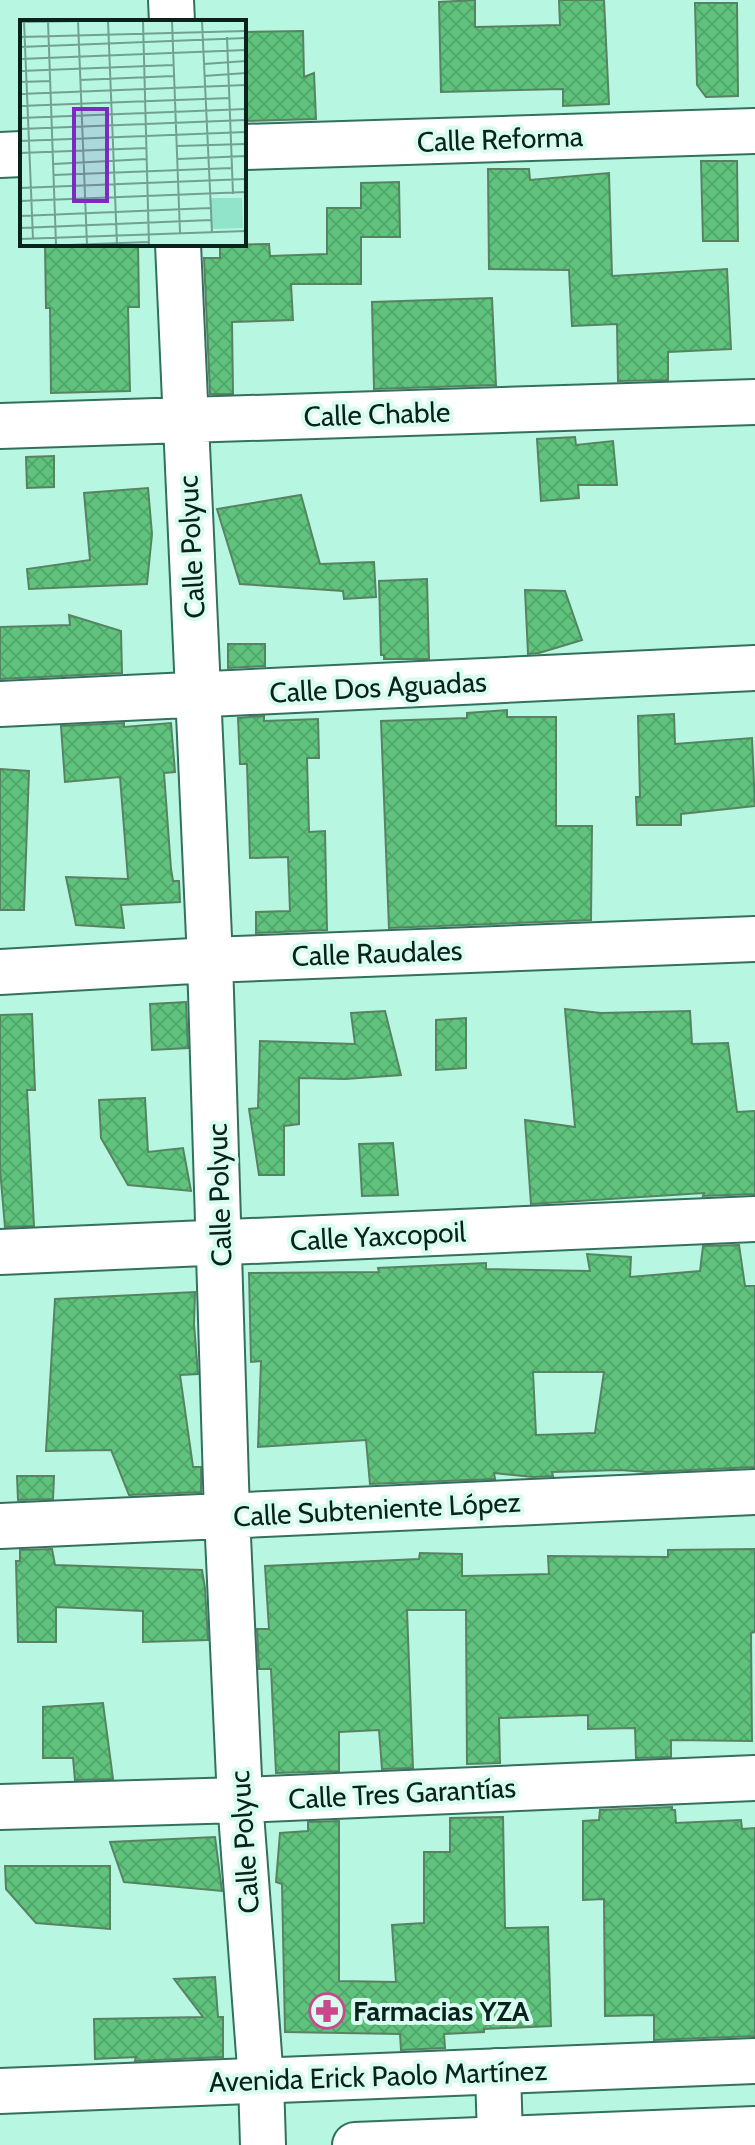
<svg xmlns="http://www.w3.org/2000/svg" width="755" height="2145" font-family="Cabin,sans-serif">
  <style>
    .building { fill: url(#building-cross-hatch); stroke: #588363; stroke-width: 2; fill-rule: evenodd }
    .lines { fill: none; stroke-linecap: round; stroke-linejoin: round }
    .minor-casing { stroke: #34705e; stroke-width: 48 }
    .major-casing { stroke: #34705e; stroke-width: 48 }
    .minor { stroke: #fff; stroke-width: 44 }
    .major { stroke: #fff; stroke-width: 44 }
    .labels { text-anchor: middle; stroke-width: 8; stroke-linejoin: round; paint-order: stroke }
    .street-label { font-size: 28px; fill: #09221b; stroke: #d8fdf0 }
    .poi-label { font-size: 28px; font-weight: bold; fill: #09221b; stroke: #d8fdf0; text-anchor: start }
    .inset-road { fill: none; stroke: #71a191; stroke-width: 2 }
    .view { fill: #7b2cbf; fill-opacity: 0.15; stroke: #7b2cbf; stroke-width: 4 }
    .inset-edge { fill: none; stroke: #09221b; stroke-width: 4 }
  </style>
  <defs>
    <pattern id="building-cross-hatch" width="8" height="8" patternUnits="userSpaceOnUse" patternTransform="scale(2)"><rect width="8" height="8" fill="#5fc37d"/><path d="M0 0l8 8M0 8l8-8" fill="none" stroke="#51a76b"/></pattern>
  </defs>
  <rect width="100%" height="100%" fill="#b7f6e0"/>
  <path class="building" d="M475,0V27L560,25L559,0H604L609,104L563,106V89L441,92L439,2Z
    M695,3H737L738,96L706,97L697,85Z
    M303,31L304,77L314,73L316,119L244,121V32Z
    M701,161H737L738,241H703Z
    M488,169H529L530,180L609,173L612,276L727,269L731,349L668,352V380L618,381L617,324L572,326L569,270L489,269Z
    M399,182L400,237H361V284H291L293,320L232,322L233,394H210L204,258H220V245L269,244L270,256L327,254V208H361V183Z
    M45,244H138L139,307H128L130,391L51,393L50,308H46Z
    M492,298L496,385L374,389L372,302Z
    M575,437L576,445L613,441L617,485H578L579,498L541,501L537,439Z
    M54,456V487L27,488L26,457Z
    M148,488L152,534L147,584L29,589L27,569L90,560L84,493Z
    M301,495L320,564L374,562L376,597L344,599L343,591L240,584L217,509Z
    M427,579L429,659H384V655H381L379,581Z
    M525,590L565,591L582,640L539,653L528,654Z
    M69,615L121,631L122,673L0,679V627L70,625Z
    M228,644H265V666L228,668Z
    M507,710V717H556V826H592L591,920L389,928L381,721L467,718V713Z
    M674,714L675,744L752,738L755,806L681,814V825H637L636,797H640L638,716Z
    M264,716V721L318,719L319,758H307L309,832L325,831L327,930L256,933V912L290,911L288,857L250,858L247,764H240L238,718Z
    M124,723V727L171,723L175,772L164,773L171,869L173,881H179L180,902L121,905L124,928L76,925L66,877L128,879L120,777L65,782L61,726Z
    M0,769L29,771L24,910H0Z
    M186,1002L188,1048L152,1050L150,1004Z
    M565,1009L601,1013L690,1011L692,1044L728,1043L737,1112L755,1111V1194L703,1196L704,1193L531,1204L525,1120L575,1127Z
    M385,1011L401,1075L345,1079L299,1078V1124L284,1126V1175H259L249,1109L258,1108L260,1041L355,1044L351,1013Z
    M32,1014L35,1090H27L34,1226L5,1227L0,1169V1015Z
    M466,1018V1068L436,1070V1020Z
    M145,1098L148,1152L183,1148L191,1191L128,1185L101,1138L99,1100Z
    M393,1143L398,1195L362,1196L359,1144Z
    M739,1245L745,1286H755V1467L647,1472L620,1470L552,1472L553,1476L533,1477L494,1473L495,1479L370,1484L366,1440L258,1447L261,1361L251,1362L249,1273L379,1272L378,1268L486,1263V1269L590,1271L587,1254L631,1257L630,1277L700,1271L703,1246ZM533,1372H604L595,1433L536,1435Z
    M195,1292L194,1324L198,1374L180,1375L193,1467H201V1492L129,1495L111,1450L46,1451L55,1299Z
    M17,1476H54L53,1499L18,1500Z
    M52,1549L55,1565L202,1570L205,1588L208,1640L143,1642V1611L56,1607V1642H18L16,1561H20V1550Z
    M755,1549V1632L751,1633L752,1741L671,1740V1757L636,1758L635,1728L588,1729V1715L499,1718L500,1763L467,1764L466,1610H407L413,1768L382,1769L379,1730L339,1732V1771L276,1773L271,1669H259L257,1629H269L265,1566L419,1559L420,1553L462,1554V1576L549,1574L548,1556L668,1557V1550Z
    M103,1703L113,1779L75,1780L73,1758H43V1707Z
    M672,1807V1810H675L676,1823L741,1820L742,1829L755,1828V2036L654,2040V2015L605,2016L604,1899L583,1900V1821L599,1820L600,1810Z
    M503,1817L505,1928L548,1927L551,2026L484,2029V2032L444,2034L445,2048L401,2050L400,2034L285,2032L282,1884L276,1882L280,1833L308,1831V1822L339,1821V1981L396,1982L392,1925L424,1923V1852H450V1818Z
    M215,1837L222,1891L124,1882L110,1842Z
    M5,1866H110V1929L36,1923L6,1889Z
    M215,1977L218,2017H223V2057L135,2061L136,2057L95,2059L94,2019L203,2017L174,1979Z"/>
  <g class="lines">
    <defs>
      <path id="minor" d="M171,0L172,22
        M244,147L755,131
        M0,155L22,154
        M178,244L210,960L227,1515L240,1800L261,2081L263,2145
        M0,426L755,402
        M0,704L755,668
        M0,972L210,960L755,939
        M0,1252L755,1219
        M0,1526L755,1492
        M0,1807L240,1800L755,1778
        M498,2071L500,2139"/>
      <path id="major" d="M0,2091L755,2061
        M355,2145L755,2129"/>
    </defs>
    <use href="#minor" class="minor-casing"/>
    <use href="#major" class="major-casing"/>
    <use href="#minor" class="minor"/>
    <use href="#major" class="major"/>
  </g>
  <defs>
    <symbol id="pharmacy-ring" viewBox="-11 -11 22 22"><circle r="9.5" fill="#d8fdf0" stroke="#ca478c" stroke-width="1.5"/><path d="M-2-6h4v4h4v4h-4v4h-4v-4h-4v-4h4Z" fill="#ca478c"/></symbol>
  </defs>
  <g fill-rule="evenodd">
    <use href="#pharmacy-ring" x="307" y="1991" width="40" height="40"/>
  </g>
  <g class="labels">
    <g class="street-label">
      <text transform="translate(500 139) rotate(-2)" y="10">Calle Reforma</text>
      <text transform="translate(377 414) rotate(-2)" y="10">Calle Chable</text>
      <text transform="translate(191 547) rotate(-93)" y="10">Calle Polyuc</text>
      <text transform="translate(378 687) rotate(-3)" y="10">Calle Dos Aguadas</text>
      <text transform="translate(377 953) rotate(-2)" y="10">Calle Raudales</text>
      <text transform="translate(219 1195) rotate(-92)" y="10">Calle Polyuc</text>
      <text transform="translate(378 1236) rotate(-3)" y="10">Calle Yaxcopoil</text>
      <text transform="translate(377 1509) rotate(-3)" y="10">Calle Subteniente López</text>
      <text transform="translate(402 1793) rotate(-3)" y="10">Calle Tres Garantías</text>
      <text transform="translate(244 1842) rotate(-94)" y="10">Calle Polyuc</text>
      <text transform="translate(378 2076) rotate(-2)" y="10">Avenida Erick Paolo Martínez</text>
    </g>
    <g class="poi-label">
      <text x="353" y="2021">Farmacias YZA</text>
    </g>
  </g>
  <g transform="translate(20 20)">
    <rect width="226" height="226" fill="#b7f6e0"/>
    <path d="M190,178H222L223,208L191,209Z" fill="#91e3c9"/>
    <path class="inset-road" d="M4,1L13,219M28,1L36,225M58,1L67,225M88,1L97,224M123,1L129,225M152,1L160,213M182,1L192,212M0,2L62,1M0,17L226,11M207,17L213,174M0,27L226,18M0,39L226,30M184,44L226,41M0,51L154,45M184,56L226,53M60,60L154,56M0,62L31,61M0,74L226,65M0,86L210,78M0,98L226,89M0,109L226,100M0,121L226,112M157,126L226,124M0,133L127,128M158,139L226,136M33,144L127,139M33,155L212,148M0,168L226,159M0,181L226,172M0,196L190,188M0,208L191,200M0,219L226,211M49,225L128,222"/>
    <path class="view" d="M54,89H87V181H54Z"/>
    <rect width="226" height="226" class="inset-edge"/>
  </g>
</svg>
